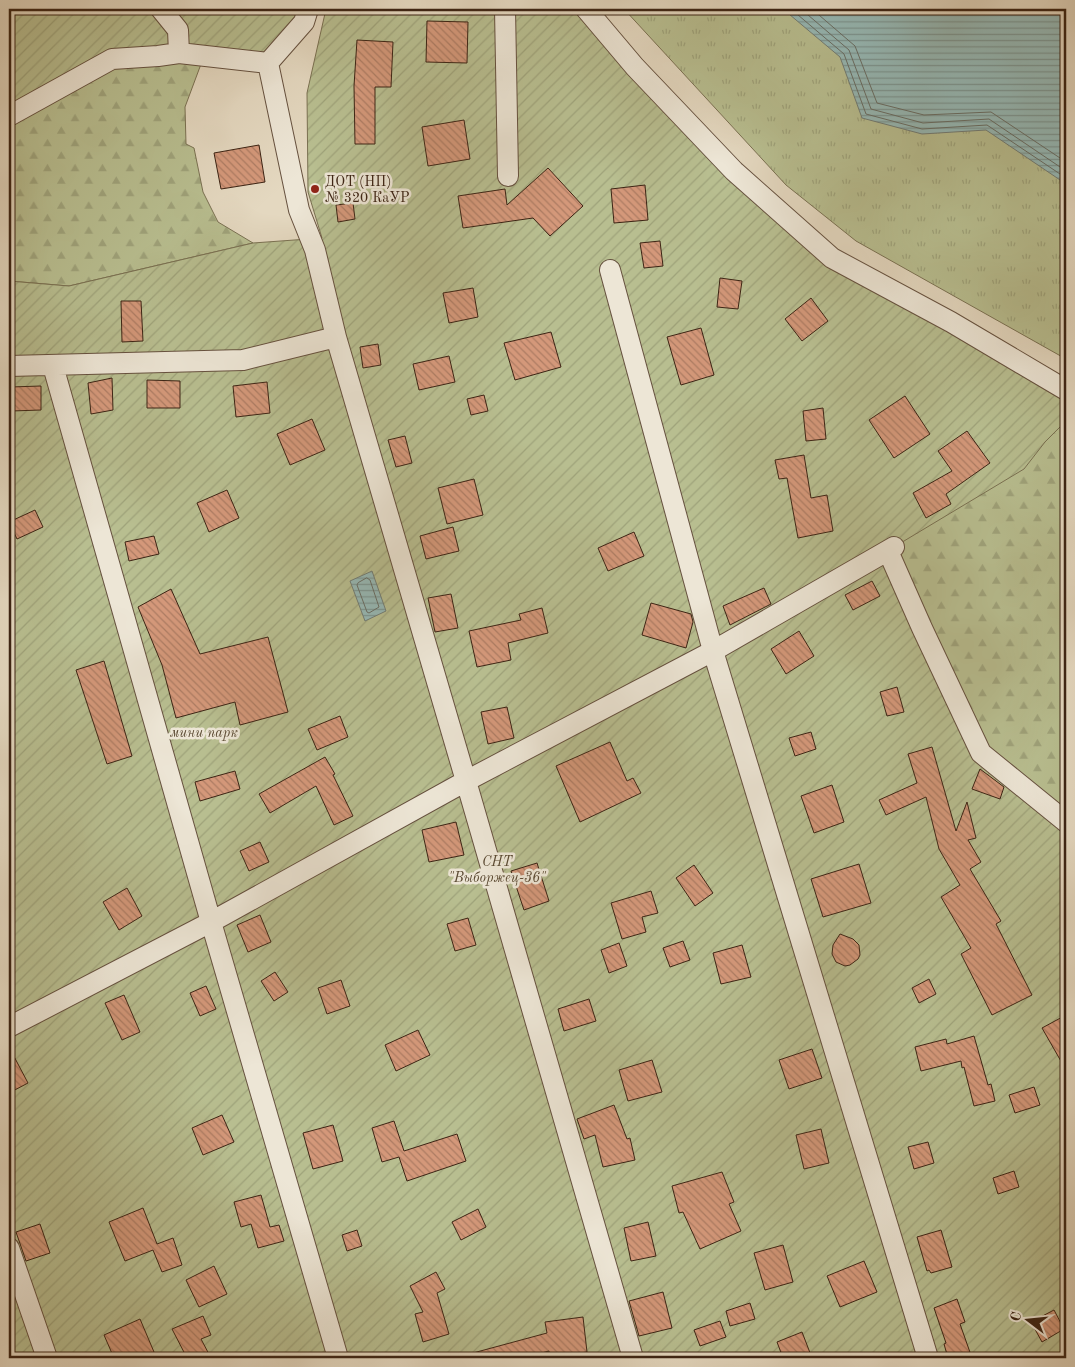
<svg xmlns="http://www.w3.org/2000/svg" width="1075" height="1367" font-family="'Old Standard TT',serif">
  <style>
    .forest { fill: url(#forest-firs); stroke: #7a7152 }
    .park { fill: url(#park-tufts); stroke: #7a7152 }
    .garden { fill: url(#garden-furrows); stroke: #7a7152 }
    .water { fill: url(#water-rules); stroke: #727d75 }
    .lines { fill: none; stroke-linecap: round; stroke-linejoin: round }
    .shore { stroke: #696e65; stroke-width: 1 }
    .building { fill: url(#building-back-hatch); stroke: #3c2414 }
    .minor-casing { stroke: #66513f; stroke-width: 22 }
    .minor { stroke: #ede6d6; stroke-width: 20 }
    .poi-dot { fill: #8f2418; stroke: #ede6d6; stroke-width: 2 }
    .labels { text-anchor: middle; stroke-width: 5; stroke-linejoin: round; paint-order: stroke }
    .poi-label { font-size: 14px; fill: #3c2414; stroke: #ede6d6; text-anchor: start }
    .park-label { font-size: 14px; font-style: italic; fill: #5b4a33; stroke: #ede6d6 }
  </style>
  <defs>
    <pattern id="forest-firs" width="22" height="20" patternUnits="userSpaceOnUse" patternTransform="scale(1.25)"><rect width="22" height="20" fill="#b8be90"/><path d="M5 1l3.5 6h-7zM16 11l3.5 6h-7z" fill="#9fa37b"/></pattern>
    <pattern id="park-tufts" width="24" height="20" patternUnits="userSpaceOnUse" patternTransform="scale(1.25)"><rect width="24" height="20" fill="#b8be90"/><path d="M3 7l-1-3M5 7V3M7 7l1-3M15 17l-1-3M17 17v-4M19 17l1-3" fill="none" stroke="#9fa37b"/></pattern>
    <pattern id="garden-furrows" width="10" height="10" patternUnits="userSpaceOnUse" patternTransform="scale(1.25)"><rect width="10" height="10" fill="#b8be90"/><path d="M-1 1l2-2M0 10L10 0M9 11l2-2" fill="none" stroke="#9fa37b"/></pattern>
    <pattern id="water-rules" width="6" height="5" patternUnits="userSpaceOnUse" patternTransform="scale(1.25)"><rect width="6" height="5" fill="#96b9b6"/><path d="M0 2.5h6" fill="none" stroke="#7c9693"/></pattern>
    <pattern id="building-back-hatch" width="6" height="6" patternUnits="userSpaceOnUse" patternTransform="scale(1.25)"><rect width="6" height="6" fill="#d4987a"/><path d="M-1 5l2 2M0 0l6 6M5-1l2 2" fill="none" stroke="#ad7c63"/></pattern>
  </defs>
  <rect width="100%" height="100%" fill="#e4d8c0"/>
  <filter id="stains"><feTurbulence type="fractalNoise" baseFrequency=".004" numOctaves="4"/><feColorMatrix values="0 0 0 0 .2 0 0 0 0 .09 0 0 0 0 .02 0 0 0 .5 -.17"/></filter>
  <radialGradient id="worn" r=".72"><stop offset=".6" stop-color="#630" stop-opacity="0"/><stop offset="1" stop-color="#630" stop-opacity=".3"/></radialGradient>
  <path class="forest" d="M204,56L185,107L186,144L194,148L203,192L218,222L253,243L69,286L9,281V116L112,59Z
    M1066,421V824L980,750L894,547L1045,442Z"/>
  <path class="park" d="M624,9H1066V359L856,241L786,185Z"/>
  <path class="garden" d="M9,9H308L268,63L112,59L9,116Z
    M326,9H585L832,258L1066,390V421L1045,442L1024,469L894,547L980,750L1066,824V1358H9V281L69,286L253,243L322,238L308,192L307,93Z"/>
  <path class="water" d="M783,9H1066V184L986,130L922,134L862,118L840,57Z
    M372,571L386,611L365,621L350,581Z"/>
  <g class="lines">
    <path class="shore" d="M791,9L844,54L866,114L922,129L987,125L1066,178
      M801,9L849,50L871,109L923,123L989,119L1066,171
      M812,9L855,46L877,103L924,115L991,112L1066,162
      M367,578L370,580L379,607L369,613L367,612L357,585L358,583Z"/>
  </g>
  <path class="building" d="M427,21L468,22L467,63L426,62Z
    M357,40L393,42L391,87H375V144H355L354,86Z
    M464,120L470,159L428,166L422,127Z
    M259,145L265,182L221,189L214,153Z
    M548,168L583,206L550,236L533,218L463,228L458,196L505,189L507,205Z
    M645,185L648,220L614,223L611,189Z
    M353,203L355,219L338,222L336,205Z
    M660,241L663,266L644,268L640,243Z
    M720,278L742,281L738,309L717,307Z
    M473,288L478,317L449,323L443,293Z
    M811,298L828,321L802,341L785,319Z
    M121,301H141L143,341L122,342Z
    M701,328L714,375L681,385L667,337Z
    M551,332L561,367L515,380L504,343Z
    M378,344L381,365L363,368L360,347Z
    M449,356L455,382L419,390L413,364Z
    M112,378L113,410L91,414L88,383Z
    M147,380L180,381V408H147Z
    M267,382L270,413L236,417L233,386Z
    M41,386V410L11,411L10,387Z
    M484,395L488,411L471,415L467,399Z
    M905,396L930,434L894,458L869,420Z
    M823,408L826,439L806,441L803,411Z
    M312,419L325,450L290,465L277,434Z
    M967,431L990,463L946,494L951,504L926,518L913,493L952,471L938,451Z
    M405,436L412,463L396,467L388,440Z
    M804,455L811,498L827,495L833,531L798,538L787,478L779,479L775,460Z
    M474,479L483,515L447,524L438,488Z
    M227,490L239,518L209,532L197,503Z
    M35,510L43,527L17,539L9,522Z
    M453,527L459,551L426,559L420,536Z
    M634,532L644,556L608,571L598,548Z
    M154,536L159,554L129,561L125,542Z
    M872,581L880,596L853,610L845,595Z
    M764,588L771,604L730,625L723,606Z
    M171,589L200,654L268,637L288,712L240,725L235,702L176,718L162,665L138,607Z
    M451,594L458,628L435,632L428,598Z
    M651,603L691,614L693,622L686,648L642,635Z
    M542,608L548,633L508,643L511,660L477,667L469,631L521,620L519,614Z
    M799,631L814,656L786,674L771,649Z
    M104,661L132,756L107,764L76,670Z
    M897,687L904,712L887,716L880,692Z
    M507,707L514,738L488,744L481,712Z
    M340,716L348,737L317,750L308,729Z
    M811,732L816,749L795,756L789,738Z
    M610,742L627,781L633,778L641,793L580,822L556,766Z
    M932,747L956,831L967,802L976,838L968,840L981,862L970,869L1001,921L996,924L1032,995L992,1015L961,954L971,948L941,897L960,885L939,849L926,797L886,815L879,800L917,783L908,754Z
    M325,757L335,774L333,775L353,816L334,825L316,786L270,813L259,794Z
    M980,769L1004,787L1000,799L972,789Z
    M235,771L240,789L200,801L195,782Z
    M832,785L844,822L814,833L801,796Z
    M456,822L464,855L429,862L422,830Z
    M260,842L269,862L249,871L240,851Z
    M537,863L549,901L524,910L511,871Z
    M859,864L871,903L823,917L811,879Z
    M694,865L713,893L695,906L676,878Z
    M127,888L142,916L119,930L103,902Z
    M651,891L658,913L642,917L646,932L622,939L611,903Z
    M260,915L271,942L248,952L237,925Z
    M468,918L476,945L455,951L447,924Z
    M840,934L853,939L859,945L860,955L858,959L850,965L845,966L836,962L832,954L833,945Z
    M683,941L690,960L670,967L663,948Z
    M619,943L627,966L609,973L601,950Z
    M742,945L751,977L721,984L713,953Z
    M275,972L288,992L274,1001L261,981Z
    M929,979L936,994L919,1003L912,988Z
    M341,980L350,1006L327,1014L318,988Z
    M206,986L216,1009L200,1016L190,993Z
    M124,995L140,1032L122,1040L105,1003Z
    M589,999L596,1021L564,1031L558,1009Z
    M1066,1015V1070L1042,1028Z
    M418,1030L430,1055L396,1071L385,1045Z
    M974,1036L988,1085L991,1084L995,1101L974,1106L964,1067L962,1068L961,1061L921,1071L915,1047L946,1039L947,1044Z
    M9,1047L28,1083L9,1093Z
    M812,1049L822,1078L789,1089L779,1060Z
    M652,1060L662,1092L628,1101L619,1070Z
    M1034,1087L1040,1105L1015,1113L1009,1095Z
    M614,1105L627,1139L630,1138L635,1160L603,1167L595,1135L584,1139L577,1119Z
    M222,1115L234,1142L203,1155L192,1128Z
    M394,1121L404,1151L457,1134L466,1161L407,1181L399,1157L382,1162L372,1128Z
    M333,1125L343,1161L313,1169L303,1133Z
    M821,1129L829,1163L804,1169L796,1135Z
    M928,1142L934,1163L914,1169L908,1147Z
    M1014,1171L1019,1187L998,1194L993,1178Z
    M722,1172L734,1202L729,1204L741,1231L700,1249L683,1212L679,1213L672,1186Z
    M261,1195L270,1227L279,1225L284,1241L258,1248L251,1224L241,1227L234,1202Z
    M143,1208L157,1244L173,1238L182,1265L162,1272L153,1250L125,1261L109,1222Z
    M478,1209L486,1227L461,1240L452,1222Z
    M648,1222L656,1256L631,1261L624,1228Z
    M40,1224L50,1253L26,1261L16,1232Z
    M357,1230L362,1246L347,1251L342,1235Z
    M941,1230L952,1267L931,1273L929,1270L927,1271L917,1237Z
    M783,1245L793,1282L765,1290L754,1253Z
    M864,1261L877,1292L840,1307L827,1276Z
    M214,1266L227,1294L199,1307L186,1280Z
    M436,1272L445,1289L437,1293L449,1334L423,1342L415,1314L423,1312L410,1286Z
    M663,1292L672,1328L639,1336L629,1301Z
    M957,1299L965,1322L960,1324L972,1358H948L944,1344L946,1343L934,1308Z
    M750,1303L755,1319L730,1326L726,1311Z
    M1054,1310L1064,1329L1042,1342L1031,1322Z
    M203,1316L211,1335L201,1339L211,1358H187L172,1329Z
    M583,1317L587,1352L549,1357V1351L522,1358H474L473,1353L547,1333L545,1322Z
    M140,1319L154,1352L140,1358H114L104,1335Z
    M720,1321L726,1337L700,1346L694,1330Z
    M802,1332L812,1358H783L777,1342Z"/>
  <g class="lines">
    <defs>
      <path id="minor" d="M161,9L178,30L179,53
        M505,9L508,176
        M586,9L635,67L734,171L832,258L951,322L1066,390
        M268,63L299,210L315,250L336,337L466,781L633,1358
        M268,63L304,22L308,9
        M9,116L112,59L158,56L179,53L268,63
        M610,270L713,651L928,1358
        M9,366L243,360L336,337
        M53,366L211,922L338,1358
        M888,551L922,628L981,753L1066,822
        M9,1027L211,922L466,781L713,651L894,547
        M9,1248L47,1358"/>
    </defs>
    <use href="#minor" class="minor-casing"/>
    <use href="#minor" class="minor"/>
  </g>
  <circle class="poi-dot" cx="315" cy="189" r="5"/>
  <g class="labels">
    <g class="poi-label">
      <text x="325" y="186">ДОТ (НП)<tspan x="325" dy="16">№ 320 КаУР</tspan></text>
    </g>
    <g class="park-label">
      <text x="204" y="737">мини парк</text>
      <text x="497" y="866">СНТ<tspan x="497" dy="16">"Выборжец-36"</tspan></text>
    </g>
  </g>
  <rect width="1075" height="1367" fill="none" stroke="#e4d8c0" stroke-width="30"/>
  <rect x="10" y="10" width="1055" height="1347" fill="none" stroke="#3c2414" stroke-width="2.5"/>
  <rect x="15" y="15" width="1045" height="1337" fill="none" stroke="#3c2414"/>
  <g transform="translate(1028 1320) rotate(286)" stroke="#ede6d6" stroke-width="4" paint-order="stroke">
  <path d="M0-4L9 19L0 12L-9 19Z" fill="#3c2414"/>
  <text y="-8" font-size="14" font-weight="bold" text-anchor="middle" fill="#3c2414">С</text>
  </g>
  <rect width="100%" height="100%" filter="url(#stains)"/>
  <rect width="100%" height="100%" fill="url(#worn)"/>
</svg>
